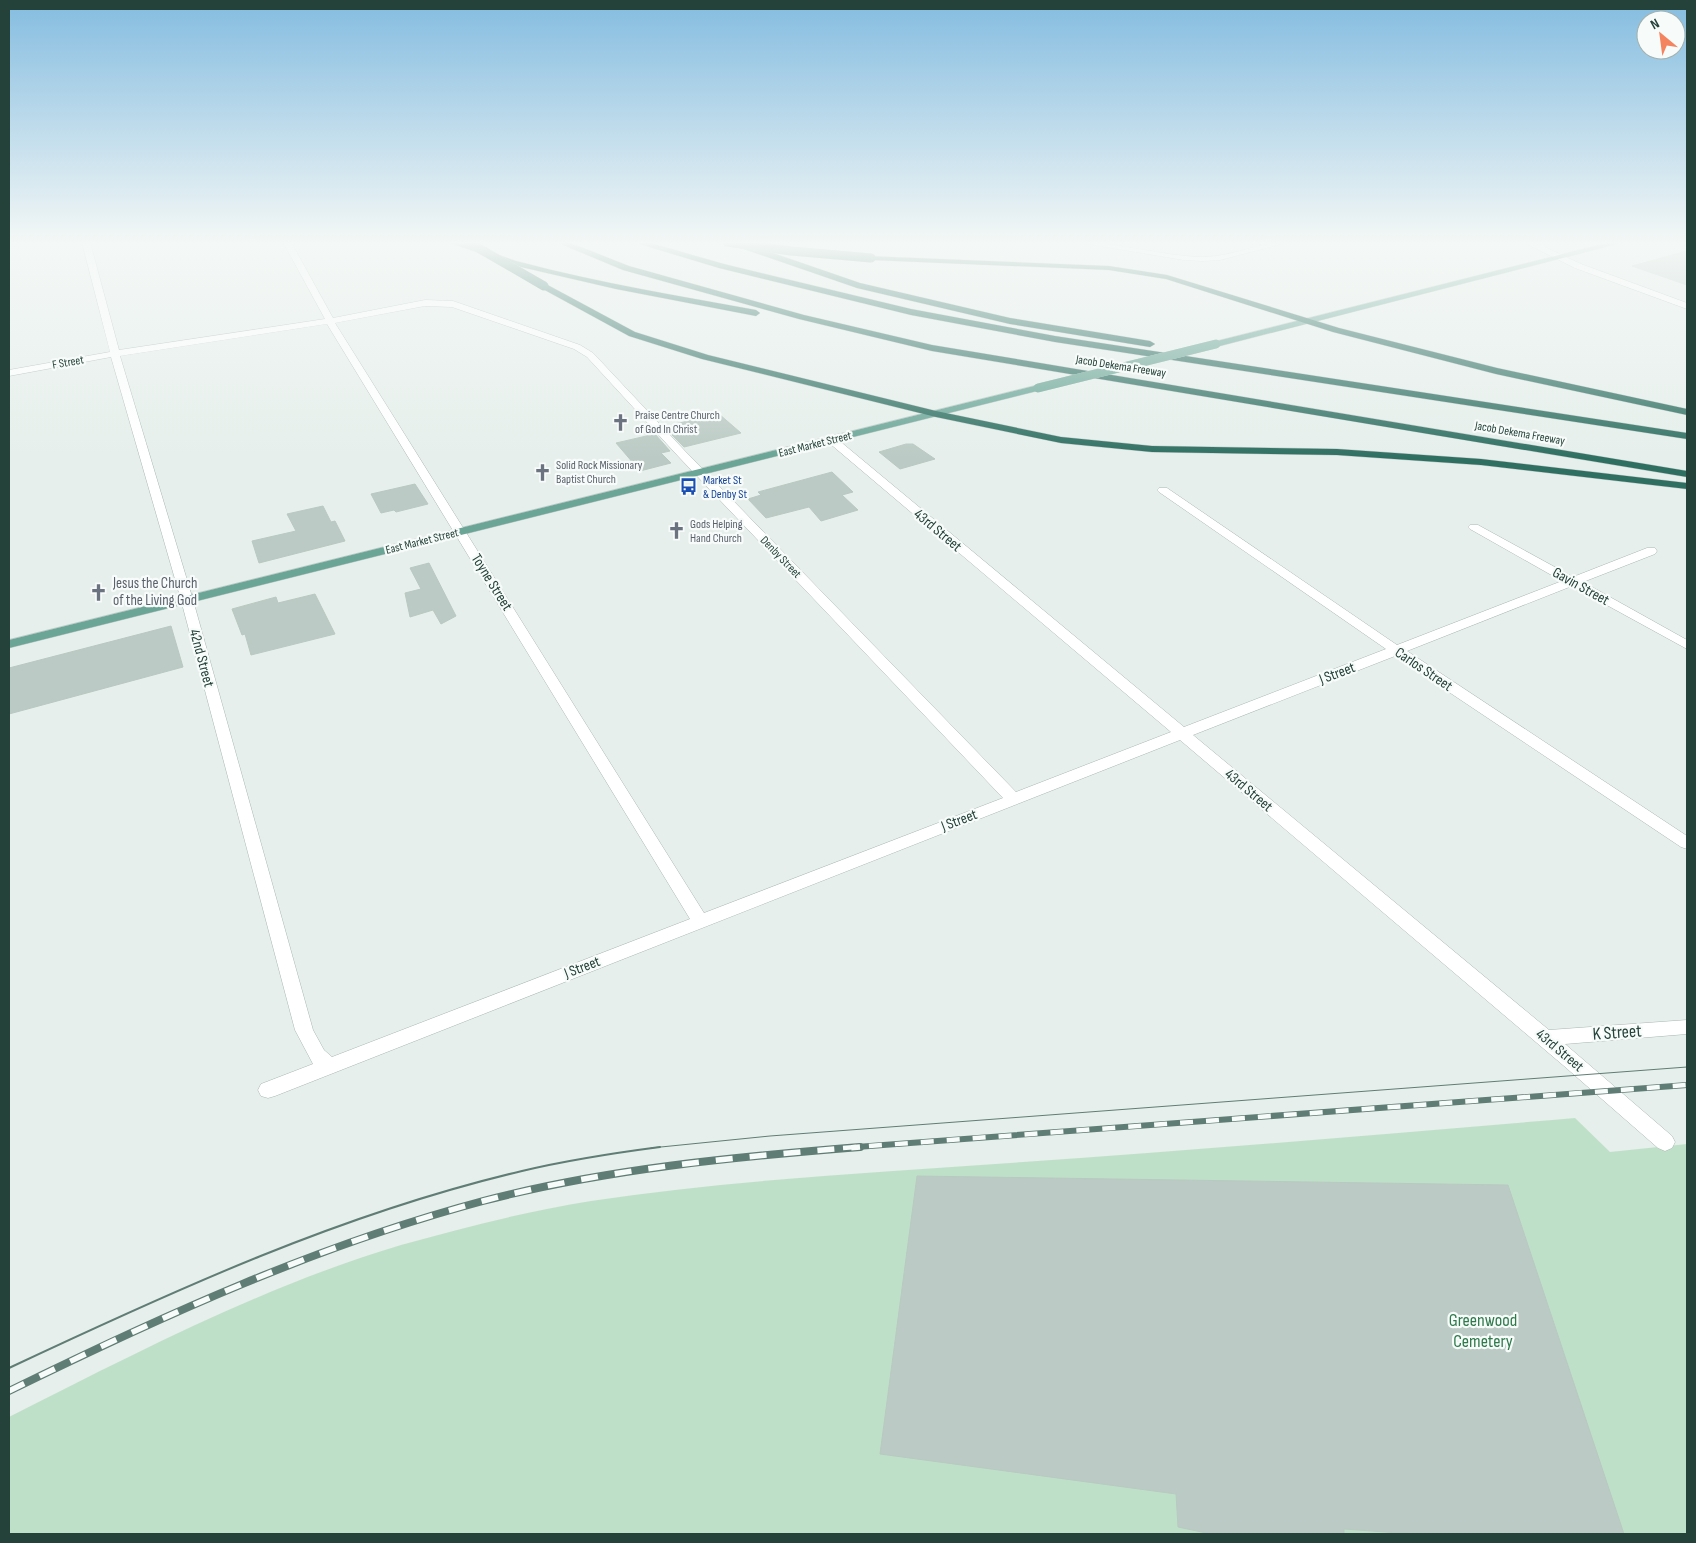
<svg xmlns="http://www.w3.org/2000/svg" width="1696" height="1543" font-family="'Sofia Sans Condensed',sans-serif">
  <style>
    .green { fill: #bfe0c8 }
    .building { fill: #bbcac4; stroke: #b8c9c2 }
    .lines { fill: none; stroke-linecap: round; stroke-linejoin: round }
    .minor-casing { stroke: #a8b8b2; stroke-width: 1 }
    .primary-casing { stroke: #c2cac8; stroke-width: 1 }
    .motorway-casing { stroke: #c2cac8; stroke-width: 1 }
    .minor { fill: #fff; fill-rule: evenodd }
    .primary { fill: #6aa596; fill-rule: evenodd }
    .motorway { fill: #2f6f62; fill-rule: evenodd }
    .tram-far1 { stroke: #5f7d75; stroke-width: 1 }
    .tram { stroke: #5f7d75; stroke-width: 2 }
    .rail-far1-casing { stroke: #5f7d75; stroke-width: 6 }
    .rail-casing { stroke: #5f7d75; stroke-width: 8 }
    .rail-far1 { stroke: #f7fbf9; stroke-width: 4.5; stroke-dasharray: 13; stroke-linecap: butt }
    .rail { stroke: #f7fbf9; stroke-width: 5.5; stroke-dasharray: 17; stroke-linecap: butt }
    .primary-bridge-casing { stroke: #c2cac8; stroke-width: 9; stroke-linecap: butt }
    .motorway-bridge-casing { stroke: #c2cac8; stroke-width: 9; stroke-linecap: butt }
    .primary-bridge { stroke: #6aa596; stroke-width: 9 }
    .motorway-bridge { stroke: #2f6f62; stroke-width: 9 }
    .labels { text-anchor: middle; stroke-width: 4.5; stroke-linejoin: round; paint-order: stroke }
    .far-street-label { font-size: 12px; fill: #24423a; stroke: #f7fbf9 }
    .far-worship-label { font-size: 12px; fill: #5b616d; stroke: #f7fbf9; text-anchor: start }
    .far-transit-label { font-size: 12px; fill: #164399; stroke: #f7fbf9; text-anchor: start }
    .street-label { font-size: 15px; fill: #24423a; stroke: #f7fbf9 }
    .worship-label { font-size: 15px; fill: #5b616d; stroke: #f7fbf9; text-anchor: start }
    .near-street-label { font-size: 18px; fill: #24423a; stroke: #f7fbf9 }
    .near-park-label { font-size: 18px; fill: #2d7a4b; stroke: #f7fbf9 }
  </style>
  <rect width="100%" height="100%" fill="#e6efeb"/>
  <path class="green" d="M1575,1118L1610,1152L1687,1144V1534H9V1417C134,1354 266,1285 401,1245C463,1228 527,1211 591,1201C729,1180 870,1173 1010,1163C1199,1150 1387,1134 1575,1118Z"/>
  <path class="building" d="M1687,251V285L1632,266Z
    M719,414L741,433L684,447L668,431L679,428L675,424Z
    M655,434L670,451L661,453L671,463L640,471L616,443Z
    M906,444H913L935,459L900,469L879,452Z
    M832,472L853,492L842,495L858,510L821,521L809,507L766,518L748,499L761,495L758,492Z
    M415,484L428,504L396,512L394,510L381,513L371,494Z
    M323,506L331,522L335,521L345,541L259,563L252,541L296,531L287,514Z
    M429,563L456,616L441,624L433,610L410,617L405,593L421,589L410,568Z
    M315,594L335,634L251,655L245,634L242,635L232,609L276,597L278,603Z
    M171,626L183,667L9,714V668Z
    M917,1176L1508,1185L1624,1534H1413L1344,1529V1534H1211L1178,1527L1176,1494L880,1454Z"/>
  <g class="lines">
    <defs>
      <path id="minor" d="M82,242H90L119,350L325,319L283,242H291L333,318L425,300L453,301L580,345L593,353L685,451L1016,792L1171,732L828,442L827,440L828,438H836L1184,727L1386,649L1159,492L1157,490L1159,488H1167L1397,645L1562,581L1470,529L1468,527L1470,525H1478L1573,577L1647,548H1655L1657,551L1655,554L1583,582L1687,640V649L1572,586L1407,651L1687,836V849L1681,847L1395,656L1193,735L1549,1030L1687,1020V1034L1565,1044L1672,1136L1675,1142L1672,1148L1665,1151L1658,1148L1564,1066L1180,740L275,1096L268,1098L261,1096L258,1090L261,1084L313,1064L295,1030L181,600L111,357L9,376V370L110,352ZM425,306L452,307L574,349L587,357L677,455L1003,798L704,913L335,323ZM327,324L690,919L332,1057L324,1050L313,1030L193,600L120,356Z
        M1076,242C1119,242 1160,256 1202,257C1232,257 1259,242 1289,242L1220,260L1203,261L1184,260Z
        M1523,242H1534L1581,264L1687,303V309L1575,268Z"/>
      <path id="primary" d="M1611,242H1625L1216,347L1211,344L1213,342Z
        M1038,385L1043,388L1041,390L9,648V640Z"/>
      <path id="motorway" d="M447,242C474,242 499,257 524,263C600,283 679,296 756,310L760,313L756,316L616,289L521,267Z
        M556,242H568L629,266L804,315L932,345L1687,471V477L932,351L799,319L623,270Z
        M633,242H647L724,264L911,309L1055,336L1687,433V439L1055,342L911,315L719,268Z
        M738,243H744L860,283L1010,318L1150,341L1155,344L1150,347L1010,324L857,288L738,247Z
        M868,256L1109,266L1167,275L1339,328L1497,368L1687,409V415L1496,374L1333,332L1166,279L1109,270L871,260L867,258Z
        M544,283L635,332L708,355L936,411L1061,437L1152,446L1337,449L1481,459L1687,483V489L1481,465L1337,455L1152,452L1061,443L936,417L702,359L629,336L541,288V284Z"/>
    </defs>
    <use href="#minor" class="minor-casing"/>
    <use href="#primary" class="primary-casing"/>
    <use href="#motorway" class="motorway-casing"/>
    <use href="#minor" class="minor"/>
    <use href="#primary" class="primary"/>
    <use href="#motorway" class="motorway"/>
    <path class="tram-far1" d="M651,1148L770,1136L1687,1067"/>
    <path class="tram" d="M9,1368C175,1290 343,1213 522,1171C568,1160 614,1153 660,1147"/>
    <defs>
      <path id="rail-far1" d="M843,1148L1687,1085"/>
      <path id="rail" d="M9,1391C162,1316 318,1245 483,1201C605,1169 734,1157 860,1147"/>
    </defs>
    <use href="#rail-far1" class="rail-far1-casing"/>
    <use href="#rail" class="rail-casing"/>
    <use href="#rail-far1" class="rail-far1"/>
    <use href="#rail" class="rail"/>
    <defs>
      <path id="primary-bridge" d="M1038,388L1216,344"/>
      <path id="motorway-bridge" d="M468,242L544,286
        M727,242L791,251L871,258"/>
    </defs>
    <use href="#primary-bridge" class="primary-bridge-casing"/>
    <use href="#motorway-bridge" class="motorway-bridge-casing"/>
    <use href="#primary-bridge" class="primary-bridge"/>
    <use href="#motorway-bridge" class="motorway-bridge"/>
  </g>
  <linearGradient id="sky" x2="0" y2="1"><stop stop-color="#84bce0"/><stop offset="0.53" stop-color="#f4f8f6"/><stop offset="1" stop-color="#f4f8f6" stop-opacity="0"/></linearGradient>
  <rect width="1696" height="458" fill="url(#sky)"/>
  <defs>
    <symbol id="church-bare" viewBox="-9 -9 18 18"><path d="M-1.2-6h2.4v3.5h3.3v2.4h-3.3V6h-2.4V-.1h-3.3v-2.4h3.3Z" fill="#6b7280" stroke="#f7fbf9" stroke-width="2.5" paint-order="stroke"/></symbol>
    <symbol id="bus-bare" viewBox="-9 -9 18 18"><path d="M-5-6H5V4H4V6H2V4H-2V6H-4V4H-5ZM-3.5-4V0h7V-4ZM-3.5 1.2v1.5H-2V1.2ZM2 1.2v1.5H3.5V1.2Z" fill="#1a4fb4" stroke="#f7fbf9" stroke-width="2.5" paint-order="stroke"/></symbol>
  </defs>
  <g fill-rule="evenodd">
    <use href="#church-bare" x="608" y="410" width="25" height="25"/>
    <use href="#church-bare" x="530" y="460" width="25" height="25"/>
    <use href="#bus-bare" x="676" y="474" width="25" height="25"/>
    <use href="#church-bare" x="664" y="518" width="25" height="25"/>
    <use href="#church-bare" x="86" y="580" width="25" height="25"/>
  </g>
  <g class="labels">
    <g class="far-street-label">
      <text transform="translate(68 362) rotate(-10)" y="4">F Street</text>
      <text transform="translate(1121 366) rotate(9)" y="4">Jacob Dekema Freeway</text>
      <text transform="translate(1520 433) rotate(10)" y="4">Jacob Dekema Freeway</text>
      <text transform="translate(815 444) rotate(-14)" y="4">East Market Street</text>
      <text transform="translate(422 541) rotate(-14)" y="4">East Market Street</text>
      <text transform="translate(781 557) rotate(46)" y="4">Denby Street</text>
    </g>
    <g class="far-worship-label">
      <text x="635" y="419">Praise Centre Church<tspan x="635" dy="14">of God In Christ</tspan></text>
      <text x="556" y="469">Solid Rock Missionary<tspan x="556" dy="14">Baptist Church</tspan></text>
      <text x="690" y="528">Gods Helping<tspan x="690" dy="14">Hand Church</tspan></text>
    </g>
    <g class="far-transit-label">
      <text x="703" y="484">Market St<tspan x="703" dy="14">&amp; Denby St</tspan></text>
    </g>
    <g class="street-label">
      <text transform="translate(938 530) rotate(40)" y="5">43rd Street</text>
      <text transform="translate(492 582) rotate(58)" y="5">Toyne Street</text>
      <text transform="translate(1581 586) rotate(29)" y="5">Gavin Street</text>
      <text transform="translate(202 658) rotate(75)" y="5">42nd Street</text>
      <text transform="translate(1424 669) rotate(34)" y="5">Carlos Street</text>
      <text transform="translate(1337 673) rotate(-21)" y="5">J Street</text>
      <text transform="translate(1249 790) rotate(40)" y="5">43rd Street</text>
      <text transform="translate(959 820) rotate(-21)" y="5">J Street</text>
      <text transform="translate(582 967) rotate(-21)" y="5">J Street</text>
      <text transform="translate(1560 1050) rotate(40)" y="5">43rd Street</text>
    </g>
    <g class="worship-label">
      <text x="113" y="588">Jesus the Church<tspan x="113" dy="17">of the Living God</tspan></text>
    </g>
    <g class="near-street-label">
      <text transform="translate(1617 1032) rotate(-4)" y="6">K Street</text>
    </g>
    <g class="near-park-label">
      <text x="1483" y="1326">Greenwood<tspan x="1483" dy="21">Cemetery</tspan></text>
    </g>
  </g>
  <rect width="1696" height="1543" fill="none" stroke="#24423a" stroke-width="20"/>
  <g transform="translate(1661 35) rotate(331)"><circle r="24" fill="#f7fbf9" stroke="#a3b1ad"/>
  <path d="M0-4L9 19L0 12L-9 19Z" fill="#f4845f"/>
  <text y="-8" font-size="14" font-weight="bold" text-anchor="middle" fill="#24423a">N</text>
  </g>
</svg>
